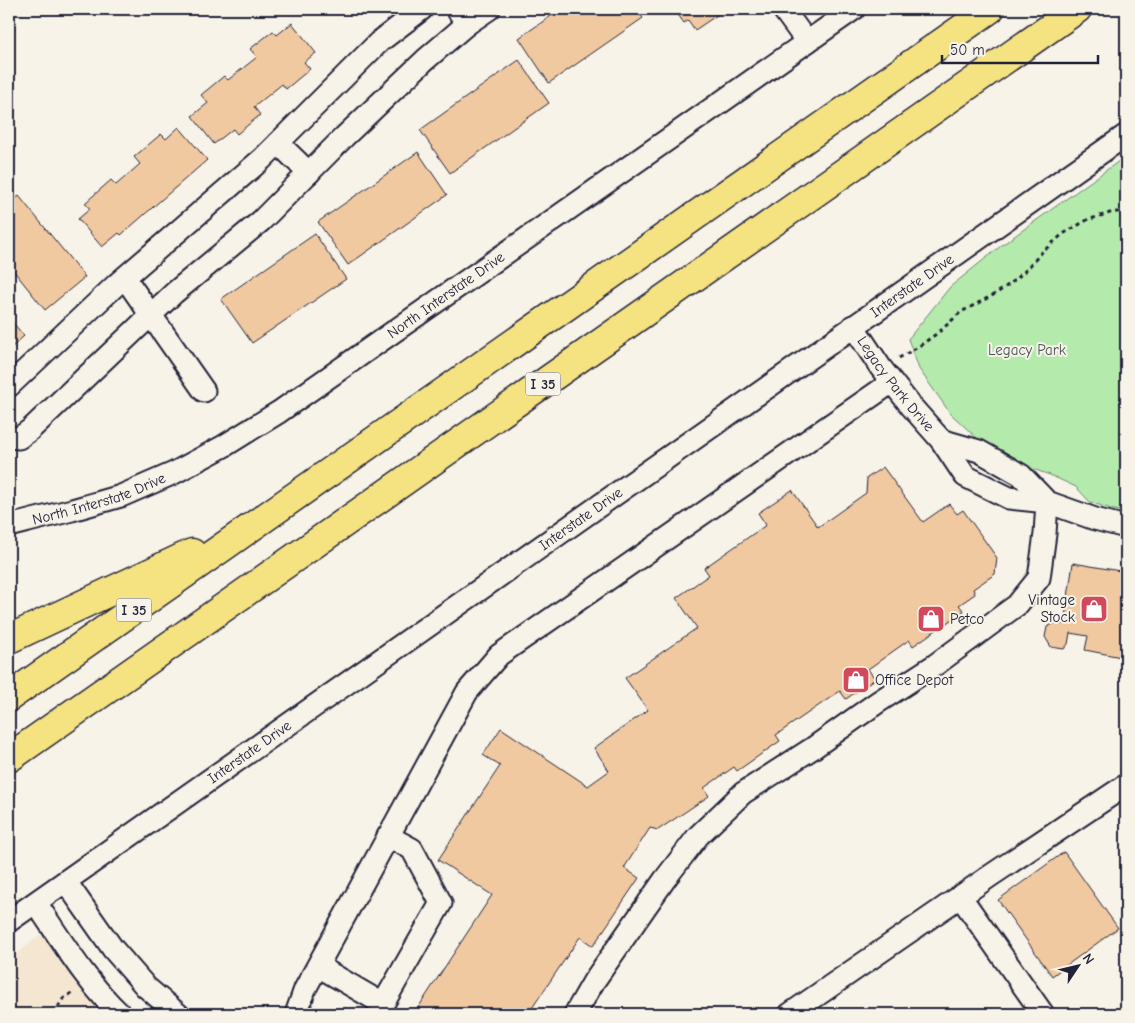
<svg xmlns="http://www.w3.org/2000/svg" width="1135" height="1023" font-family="'Comic Neue',sans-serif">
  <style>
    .built { fill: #f5e6d2 }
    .green { fill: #b4eaac; stroke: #6b8674 }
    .building { fill: #f0c9a0; stroke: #22223b }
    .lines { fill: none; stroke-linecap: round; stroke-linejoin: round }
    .minor-casing { stroke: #22223b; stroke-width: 25 }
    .highway-casing { stroke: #22223b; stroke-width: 31 }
    .path { stroke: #22223b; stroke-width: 3; stroke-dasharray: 4 4; stroke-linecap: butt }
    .minor { stroke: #f7f3e8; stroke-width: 21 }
    .highway { stroke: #f5e382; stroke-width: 28 }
    .labels { text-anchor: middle; stroke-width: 4; stroke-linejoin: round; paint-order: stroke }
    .shield { fill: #f7f3e8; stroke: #62616f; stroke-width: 1 }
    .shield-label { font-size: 14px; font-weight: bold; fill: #22223b }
    .street-label { font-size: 15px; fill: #22223b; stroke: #f7f3e8 }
    .park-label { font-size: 15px; fill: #465457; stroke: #f7f3e8 }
    .poi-label { font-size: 15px; fill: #22223b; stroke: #f7f3e8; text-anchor: start }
  </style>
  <rect width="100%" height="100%" fill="#f7f3e8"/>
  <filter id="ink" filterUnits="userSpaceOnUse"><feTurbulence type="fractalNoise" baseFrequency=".02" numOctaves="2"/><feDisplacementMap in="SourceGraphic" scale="10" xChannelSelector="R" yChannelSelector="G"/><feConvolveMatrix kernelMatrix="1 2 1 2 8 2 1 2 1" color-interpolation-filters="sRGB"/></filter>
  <g filter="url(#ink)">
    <path class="built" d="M44,932L115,1014H9V960Z"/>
    <path class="green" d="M1126,156V512L1114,510L1090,502L1076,487L1050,475L1027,467L980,441L950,413L919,369L908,339L950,287L1002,245Z"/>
    <path class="building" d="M561,9H636L643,18L549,83L519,38Z
      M674,9H726L695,30L688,20L684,23Z
      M292,23L316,53L304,62L310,69L286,89L282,84L254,107L260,115L237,134L233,129L214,144L192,116L208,103L201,95L224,76L228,80L257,57L250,49L273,31L277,35Z
      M519,60L549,103L450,173L420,130Z
      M179,127L207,160L121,235L119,233L102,247L78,219L90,209L85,203L111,180L116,185L140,164L134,157L161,134L166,139Z
      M418,152L447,195L348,265L318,222Z
      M19,196L85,277L45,310L9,265V204Z
      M315,234L346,279L252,343L221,299Z
      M9,318L24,336L9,350Z
      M883,467L923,522L949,504L957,514L963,510L997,558L995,574L973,589L975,594L959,605L964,611L913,646L909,640L868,669L875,679L846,699L840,691L776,735L780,741L737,771L734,767L704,788L709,796L658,830L650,828L624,868L639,878L593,946L580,937L528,1014H414L492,895L438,860L500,766L483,755L501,728L588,786L609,771L594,748L648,710L625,678L697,628L676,598L709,575L704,568L766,525L758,513L792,490L818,527L866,493L867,478Z
      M1073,563L1126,572V658L1085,650L1088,636L1070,633L1068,644L1064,649L1051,647L1045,637L1047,627L1055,623L1064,624Z
      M1064,852L1118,928L1052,976L998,900Z"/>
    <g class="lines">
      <defs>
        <g id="minor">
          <path d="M457,9L467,24"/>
          <path d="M783,9L807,42"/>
          <path d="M278,143L309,173"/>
          <path d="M125,278L204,391"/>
          <path id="s1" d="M853,326L881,368L911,406L941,440L965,476L1009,498L1047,502L1095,519L1126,527"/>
          <path d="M9,386L117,284L262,159L379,42L422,9"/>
          <path d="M9,437L19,438L30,430L174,293L261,221L344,137L425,60L467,24L489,9"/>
          <path d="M941,440L979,451L1021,475L1047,502"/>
          <path id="s2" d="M9,526L72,510L121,496L174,473L224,446L279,412L854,9"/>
          <path d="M66,882L113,949L146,987L178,1014"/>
          <path d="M960,896L1043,1014"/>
          <path d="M36,903C62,941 86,982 120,1014"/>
          <path id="s3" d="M9,921L1126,135"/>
          <path d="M318,966L383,1004L441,903L412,849L388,836"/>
          <path d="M296,1014L305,989L467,692L499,655L892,382"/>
          <path d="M575,1014L594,981L665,879L698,836L743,793L813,748L878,702L935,665L1017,605L1039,578L1045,534L1047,502"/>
          <path d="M790,1014L990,876L1126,785"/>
        </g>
        <path id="highway" d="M9,639L192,553
          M9,697L990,9
          M9,758L1077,9"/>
      </defs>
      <use href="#minor" class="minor-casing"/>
      <use href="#highway" class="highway-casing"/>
      <path class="path" d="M899,358L918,347L939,332L961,312L997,293L1011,283L1026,270L1041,253L1063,234L1087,220L1110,213L1126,211
        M54,1014L63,999L73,992"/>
      <use href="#minor" class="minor"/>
      <use href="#highway" class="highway"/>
    </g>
  </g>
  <defs>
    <symbol id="shop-square" viewBox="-11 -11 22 22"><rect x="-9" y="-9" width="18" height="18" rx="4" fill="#d1495b" stroke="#f7f3e8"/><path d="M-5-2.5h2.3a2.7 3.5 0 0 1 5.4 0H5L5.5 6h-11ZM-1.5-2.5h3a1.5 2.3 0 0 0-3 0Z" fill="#fff"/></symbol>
  </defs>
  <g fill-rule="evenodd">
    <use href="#shop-square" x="1078" y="593" width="32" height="32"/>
    <use href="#shop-square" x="915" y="603" width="32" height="32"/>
    <use href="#shop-square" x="840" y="664" width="32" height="32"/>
  </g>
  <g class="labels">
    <g class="shield">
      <rect x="525.5" y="372.5" width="35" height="23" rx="4"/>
      <rect x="116.5" y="598.5" width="35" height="23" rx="4"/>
    </g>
    <g class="shield-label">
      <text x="543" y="389">I 35</text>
      <text x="134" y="615">I 35</text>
    </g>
    <g class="street-label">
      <text dy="5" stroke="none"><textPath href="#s3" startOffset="1104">Interstate Drive</textPath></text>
      <text dy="5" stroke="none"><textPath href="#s2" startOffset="499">North Interstate Drive</textPath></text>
      <text dy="5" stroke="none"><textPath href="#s1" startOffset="72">Legacy Park Drive</textPath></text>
      <text dy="5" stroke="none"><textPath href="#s2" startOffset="94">North Interstate Drive</textPath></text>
      <text dy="5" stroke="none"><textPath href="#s3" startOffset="699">Interstate Drive</textPath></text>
      <text dy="5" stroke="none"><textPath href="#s3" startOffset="294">Interstate Drive</textPath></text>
    </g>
    <g class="park-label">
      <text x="1027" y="355">Legacy Park</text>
    </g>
    <g class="poi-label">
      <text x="1075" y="605" text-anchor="end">Vintage<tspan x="1075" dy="17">Stock</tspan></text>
      <text x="950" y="624">Petco</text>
      <text x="875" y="685">Office Depot</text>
    </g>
  </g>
  <rect width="1135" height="1023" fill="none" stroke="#f7f3e8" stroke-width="30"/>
  <rect x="15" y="15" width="1105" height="993" fill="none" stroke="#22223b" stroke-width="2" filter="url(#ink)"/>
  <g transform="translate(1078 966) rotate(55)" stroke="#f7f3e8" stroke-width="4" paint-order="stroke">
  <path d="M0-4L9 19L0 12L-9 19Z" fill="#22223b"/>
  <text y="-8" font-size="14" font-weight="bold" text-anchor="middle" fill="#22223b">N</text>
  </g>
  <path d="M942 55v8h156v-8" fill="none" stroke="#22223b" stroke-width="2.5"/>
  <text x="950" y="55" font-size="15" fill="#22223b" stroke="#f7f3e8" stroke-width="4" paint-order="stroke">50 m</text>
</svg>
